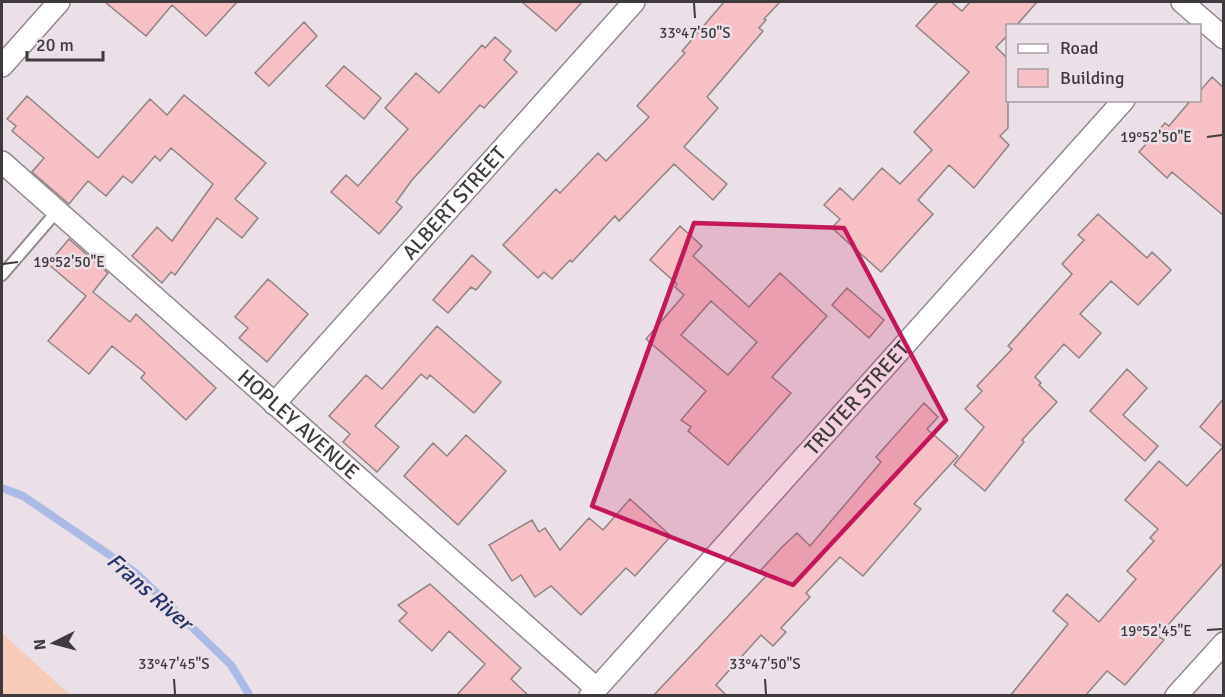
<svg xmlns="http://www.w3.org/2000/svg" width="1225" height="697" font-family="Signika,sans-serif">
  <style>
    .green { fill: #f6cbb7 }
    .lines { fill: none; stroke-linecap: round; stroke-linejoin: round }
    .stream { stroke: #abbbe6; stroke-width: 8 }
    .building { fill: #f6c0c5; stroke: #8f8384; stroke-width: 1.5; fill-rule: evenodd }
    .lane-casing { stroke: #938a90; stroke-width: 14 }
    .street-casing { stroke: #938a90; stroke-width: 24 }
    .lane { stroke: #fff; stroke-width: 10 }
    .street { stroke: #fff; stroke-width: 21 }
    .marked { fill: #c2185b; fill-opacity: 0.2; stroke: #c2185b; stroke-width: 4.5; stroke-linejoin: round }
    .ticks { fill: none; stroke: #3e3a3d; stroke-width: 2 }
    .labels { text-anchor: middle; stroke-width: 5; stroke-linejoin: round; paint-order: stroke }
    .street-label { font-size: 21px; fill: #3e3a3d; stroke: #ebe0e7 }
    .water-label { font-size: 22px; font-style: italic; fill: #243468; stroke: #ebe0e7 }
    .ticks-label { font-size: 15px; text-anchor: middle; fill: #3e3a3d; stroke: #ebe0e7; stroke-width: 5; stroke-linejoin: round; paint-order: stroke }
  </style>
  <rect width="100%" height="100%" fill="#ebe0e7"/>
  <path class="green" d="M2,633L70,695H2Z"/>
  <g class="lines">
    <path class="stream" d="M2,488L23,496L136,573L231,665L250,696"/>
  </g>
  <path class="building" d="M105,2H237L206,36L172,5L146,36Z
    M522,2H582L556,31Z
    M724,2H780L764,19L766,20L759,28L763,31L707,97L718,108L684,147L727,184L713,200L674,164L619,221L615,216L572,262L570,260L552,279L544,272L538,278L503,245L556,189L560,193L598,153L606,161L649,117L637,106L685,53L682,51Z
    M938,2H951L962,11L970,2H1037L1016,26H1008V35L996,47L1008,59V128L1000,136L1009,145L974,188L949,165L918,200L933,214L881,272L832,228L840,219L824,205L840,188L853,200L882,168L900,184L932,150L914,132L969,72L916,26Z
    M304,22L317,36L269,86L255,73Z
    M495,37L511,51L504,60L517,72L484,108L480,105L412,180L396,202L402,207L379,234L331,192L346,175L358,186L408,129L385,108L416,73L439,93L482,45L485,48Z
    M344,66L381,98L364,119L326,86Z
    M1212,77L1224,88V216L1172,172L1167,178L1139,152L1165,123L1169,126L1191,100H1200V91Z
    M184,95L266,163L235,199L258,218L242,238L217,218L175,275L171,272L162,283L132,256L157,227L172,241L213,184L171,148L160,161L155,156L132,183L123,176L106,196L88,181L69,204L32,172L44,158L12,131L16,126L7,119L27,96L98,158L150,99L167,115Z
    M1098,214L1147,258L1152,252L1171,270L1138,305L1111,281L1080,314L1101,333L1079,358L1064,344L1035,377L1041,383L1039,385L1057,402L1022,440L1024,442L985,491L954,465L984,427L965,409L982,391L977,386L1012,349L1008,346L1072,274L1062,264L1084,240L1078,235Z
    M680,226L702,246L693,256L749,307L780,273L827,316L772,377L791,393L728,465L688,431L691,427L681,420L706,391L646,339L684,295L675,287L677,284L650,260ZM711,301L757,342L728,375L681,335Z
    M69,239L108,273L93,292L130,322L136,314L216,388L186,420L141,378L145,373L112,346L89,374L48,341L86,296L48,264Z
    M472,255L491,272L476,290L471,287L448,313L433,300Z
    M268,279L308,314L267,362L239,338L248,328L235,317Z
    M847,288L884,320L869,338L832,305Z
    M437,326L501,382L474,413L430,375L427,379L421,374L375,426L399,447L377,472L343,442L350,434L329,416L366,375L382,389Z
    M1127,369L1147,388L1123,415L1158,446L1145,461L1090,411Z
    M1224,398V562L1158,636L1164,640L1125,685L1107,671L1085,696H1010L1068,624L1053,611L1067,594L1099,622L1136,579L1127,571L1154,541L1150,538L1158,529L1125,500L1159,461L1187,486L1223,447L1200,427Z
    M924,403L938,417L927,429L958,456L914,504L921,509L863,576L840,557L806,593L810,597L781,628L786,632L773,646L761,635L716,685L727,696H653L767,575L761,570L782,547L797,533L810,546L881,462L876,457Z
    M466,435L506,471L458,525L404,476L433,443L447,456Z
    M630,499L671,536L635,576L626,568L581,615L551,586L535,597L521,575L512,581L489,545L532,520L539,532L545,528L560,550L589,518L603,530Z
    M430,584L521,668L511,679L529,696H456L485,664L449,631L432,651L399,621L407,613L398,605Z"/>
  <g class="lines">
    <defs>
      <path id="lane" d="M2,275L58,210"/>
      <g id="street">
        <path d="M1182,2L1224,38"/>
        <path d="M2,66L59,2"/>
        <path id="s1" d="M2,162L596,688"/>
        <path id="s2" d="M274,404L634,2"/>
        <path id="s3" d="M590,696L1124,100"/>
        <path d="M1176,696L1224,643"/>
      </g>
    </defs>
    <use href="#lane" class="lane-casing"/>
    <use href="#street" class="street-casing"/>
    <use href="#lane" class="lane"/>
    <use href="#street" class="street"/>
  </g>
  <path class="marked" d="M694,223L844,228L946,420L793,585L592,506Z"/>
  <path class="ticks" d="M694,3L695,18M1207,137L1222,135M3,264L18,262M1207,630L1222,629M174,679L175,694M765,679L766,694"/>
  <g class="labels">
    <g class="street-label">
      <text dy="7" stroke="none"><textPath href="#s2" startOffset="270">ALBERT STREET</textPath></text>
      <text dy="7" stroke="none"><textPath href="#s3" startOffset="400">TRUTER STREET</textPath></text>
      <text dy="7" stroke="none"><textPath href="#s1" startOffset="396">HOPLEY AVENUE</textPath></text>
    </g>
    <g class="water-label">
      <text transform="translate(150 591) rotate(41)" y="8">Frans River</text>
    </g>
  </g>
  <g class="ticks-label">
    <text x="695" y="38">33°47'50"S</text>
    <text x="1156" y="142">19°52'50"E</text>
    <text x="69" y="267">19°52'50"E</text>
    <text x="1156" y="636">19°52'45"E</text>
    <text x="174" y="669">33°47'45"S</text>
    <text x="765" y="669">33°47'50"S</text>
  </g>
  <rect width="1225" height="697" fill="none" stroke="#3e3a3d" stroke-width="6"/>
  <rect x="1006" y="24" width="195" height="78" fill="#ebe0e7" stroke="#a69ea3" stroke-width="1.5"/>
  <rect x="1018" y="44" width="30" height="9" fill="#ffffff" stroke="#a69ea3" stroke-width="1.5"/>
  <text x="1060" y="54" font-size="18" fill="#3e3a3d">Road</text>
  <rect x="1018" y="69" width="30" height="18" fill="#f6c0c5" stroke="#a69ea3" stroke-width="1.5"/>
  <text x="1060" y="84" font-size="18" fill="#3e3a3d">Building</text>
  <g transform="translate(54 643) rotate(264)" stroke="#ebe0e7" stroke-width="4.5" paint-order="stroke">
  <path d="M0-4.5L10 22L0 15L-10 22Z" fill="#3e3a3d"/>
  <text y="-9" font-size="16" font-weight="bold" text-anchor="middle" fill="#3e3a3d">N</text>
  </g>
  <path d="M27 51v9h76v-9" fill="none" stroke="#3e3a3d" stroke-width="3"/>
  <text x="36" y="51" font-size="18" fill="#3e3a3d" stroke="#ebe0e7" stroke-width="4.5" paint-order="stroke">20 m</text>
</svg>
